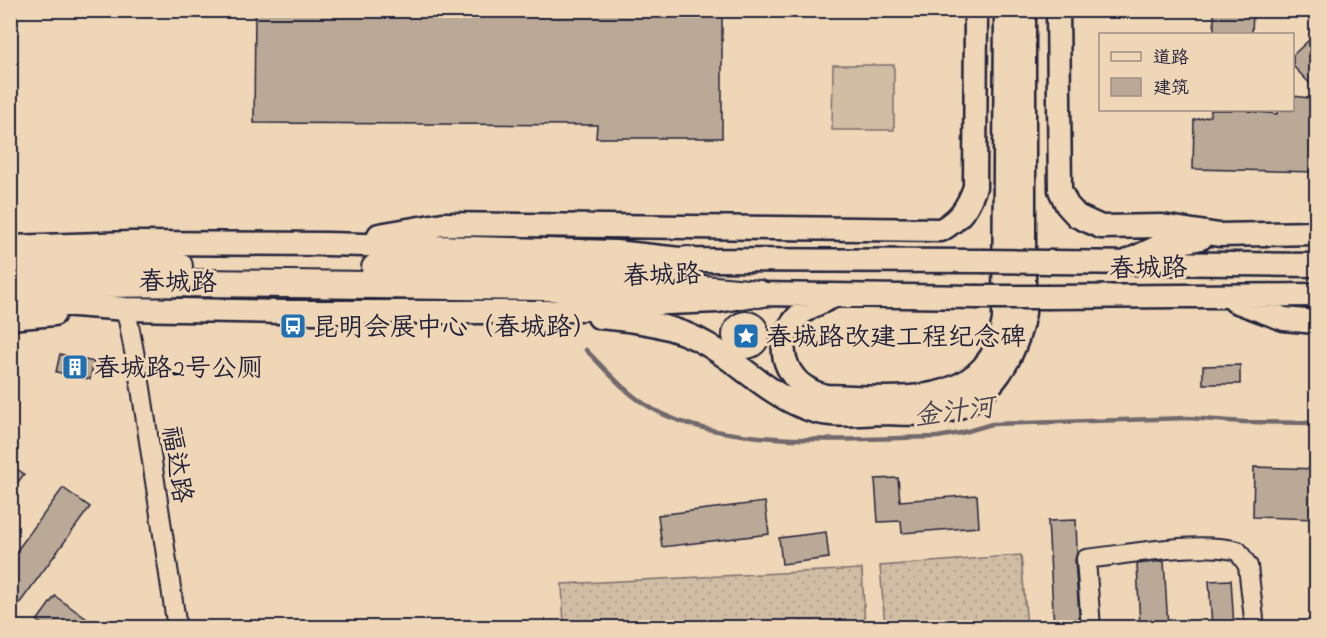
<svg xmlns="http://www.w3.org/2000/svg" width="1327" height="638" font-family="'Indie Flower','LXGW WenKai TC',sans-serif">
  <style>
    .grass { fill: url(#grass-dots); stroke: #7a6f70; stroke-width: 1.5 }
    .pitch { fill: #d1bca4; stroke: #7a6f70; stroke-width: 1.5 }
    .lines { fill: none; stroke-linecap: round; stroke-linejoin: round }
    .stream { stroke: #72696c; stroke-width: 4.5 }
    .building { fill: #bba997; stroke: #22223b; stroke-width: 1.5 }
    .minor-casing { stroke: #22223b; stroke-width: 22 }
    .major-casing { stroke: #22223b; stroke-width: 27 }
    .highway-casing { stroke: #22223b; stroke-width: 30 }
    .minor { stroke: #eed6b6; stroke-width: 18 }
    .major { stroke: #eed6b6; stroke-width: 22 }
    .highway { stroke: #eed6b6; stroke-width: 26 }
    .major-bridge-casing { stroke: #22223b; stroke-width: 27; stroke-linecap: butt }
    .major-bridge { stroke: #eed6b6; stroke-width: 22 }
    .labels { text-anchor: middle; stroke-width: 6; stroke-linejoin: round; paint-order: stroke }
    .street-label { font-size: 26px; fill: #22223b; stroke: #eed6b6 }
    .poi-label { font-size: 26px; fill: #22223b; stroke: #eed6b6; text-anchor: start }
    .water-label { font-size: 27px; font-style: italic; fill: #4a4553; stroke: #eed6b6 }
  </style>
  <defs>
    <pattern id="grass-dots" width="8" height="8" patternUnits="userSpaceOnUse" patternTransform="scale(1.5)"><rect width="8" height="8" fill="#d1bca4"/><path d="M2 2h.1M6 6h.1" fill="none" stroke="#b3a18e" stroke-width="1.8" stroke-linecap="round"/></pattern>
  </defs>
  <rect width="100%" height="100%" fill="#eed6b6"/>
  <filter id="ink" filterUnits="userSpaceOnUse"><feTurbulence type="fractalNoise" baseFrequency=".0167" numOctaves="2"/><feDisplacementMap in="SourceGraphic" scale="12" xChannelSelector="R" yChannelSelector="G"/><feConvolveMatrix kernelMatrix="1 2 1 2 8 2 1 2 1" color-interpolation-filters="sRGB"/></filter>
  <g filter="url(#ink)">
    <path class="grass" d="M1021,555L1027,627H885L880,566Z
      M862,569L865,627H564L562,584Z"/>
    <path class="pitch" d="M833,65H894V130H832Z"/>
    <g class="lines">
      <path class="stream" d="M586,350C604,368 622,389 643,403C715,452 852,438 937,437L961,433L992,424L1188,418L1244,422L1316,423"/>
    </g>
    <path class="building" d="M255,10H722V138H596L597,125L254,123Z
      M1214,10H1253L1252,34H1214Z
      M1308,41L1317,50V91L1293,66V55Z
      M1293,96L1317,99V172L1193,169L1194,120L1210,116L1211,110H1248V111L1277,114L1278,110H1293Z
      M60,354L94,362L90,379L56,372Z
      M1240,365V384H1203V366Z
      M10,464L24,474L10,493Z
      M1254,467L1317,469V519L1253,517Z
      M898,478L900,501L977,495L979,527L902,533L901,521L878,522L875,479Z
      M63,488L90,507L19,604L10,598V560Z
      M765,502L769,534L662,547L658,515Z
      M1076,520L1077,552L1075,560L1080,627H1054L1048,521Z
      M826,532L829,558L782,564L779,538Z
      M1164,561L1168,627H1140L1137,564Z
      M1231,580L1234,627H1212L1209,581Z
      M55,596L98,627H46L37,621Z"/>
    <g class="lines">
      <defs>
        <path id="minor" d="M126,309L141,388L177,628
          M732 335a14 14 0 1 1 28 0a14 14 0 1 1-28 0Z
          M1091,628L1086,559C1130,554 1197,541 1238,551L1248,566L1255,628"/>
        <path id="major" d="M1058,10L1060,190L1067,205L1077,216L1101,227L1162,226L1219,235L1316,233
          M379,235L443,224L941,230C960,219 968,207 975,187L976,10
          M10,247L131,243L327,244L615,252L689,260L983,261
          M1130,260L1158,247L1201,238
          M1051,262L1316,265
          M1049,297L1316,295
          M830,298C817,304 803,309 794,321C770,351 791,389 826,396C896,398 989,412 1004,320L1006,10
          M10,300L126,309L284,312H550L617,305L718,301L759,294L976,297
          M1235,301L1284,319L1316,322
          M599,317C636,320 675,325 708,345C740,364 768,393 803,407C827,418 853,414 879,413C901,413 925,416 947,411C992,400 1016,355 1024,313V10
          M10,318L54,314"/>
        <path id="highway" d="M10,261L63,266H179
          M375,268L609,270L689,260
          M10,287L102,284L198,283L703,289L759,294"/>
      </defs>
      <use href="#minor" class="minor-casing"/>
      <use href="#major" class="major-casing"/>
      <use href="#highway" class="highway-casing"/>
      <use href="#minor" class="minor"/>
      <use href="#major" class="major"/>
      <use href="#highway" class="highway"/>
      <defs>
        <path id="major-bridge" d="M983,261L1051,262
          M976,297H1049"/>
      </defs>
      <use href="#major-bridge" class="major-bridge-casing"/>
      <use href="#major-bridge" class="major-bridge"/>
    </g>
  </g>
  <defs>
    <symbol id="bus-square" viewBox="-11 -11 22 22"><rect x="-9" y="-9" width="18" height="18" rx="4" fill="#1f6fb2" stroke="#eed6b6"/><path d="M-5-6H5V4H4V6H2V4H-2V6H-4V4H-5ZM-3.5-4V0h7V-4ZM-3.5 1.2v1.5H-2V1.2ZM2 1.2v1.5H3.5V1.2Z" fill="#fff"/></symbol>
    <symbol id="sight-square" viewBox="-11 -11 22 22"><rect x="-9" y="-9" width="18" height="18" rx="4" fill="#1f6fb2" stroke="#eed6b6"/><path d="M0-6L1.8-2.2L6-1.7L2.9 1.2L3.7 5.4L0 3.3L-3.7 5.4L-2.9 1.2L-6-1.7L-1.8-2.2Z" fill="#fff"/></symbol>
    <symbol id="building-square" viewBox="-11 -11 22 22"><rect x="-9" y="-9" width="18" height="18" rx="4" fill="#1f6fb2" stroke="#eed6b6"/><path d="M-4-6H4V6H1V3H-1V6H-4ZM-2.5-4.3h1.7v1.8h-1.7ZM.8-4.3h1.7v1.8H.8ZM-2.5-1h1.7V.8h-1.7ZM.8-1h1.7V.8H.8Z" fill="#fff"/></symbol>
  </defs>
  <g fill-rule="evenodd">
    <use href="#bus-square" x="278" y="311" width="30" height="30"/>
    <use href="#sight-square" x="731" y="321" width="30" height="30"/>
    <use href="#building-square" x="60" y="352" width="30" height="30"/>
  </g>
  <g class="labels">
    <g class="street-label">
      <text transform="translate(1148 267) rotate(-1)" y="9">春城路</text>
      <text transform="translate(662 274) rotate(-2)" y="9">春城路</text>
      <text transform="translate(178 281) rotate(1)" y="9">春城路</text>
      <text transform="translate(178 464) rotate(81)" y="9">福达路</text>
    </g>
    <g class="poi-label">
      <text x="312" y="335">昆明会展中心（春城路）</text>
      <text x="766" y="345">春城路改建工程纪念碑</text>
      <text x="94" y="376">春城路2号公厕</text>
    </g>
    <g class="water-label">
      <text transform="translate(954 411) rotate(-7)" y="9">金汁河</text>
    </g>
  </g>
  <rect width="1327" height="638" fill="none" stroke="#eed6b6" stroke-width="36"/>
  <rect x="18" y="18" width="1291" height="602" fill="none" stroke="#22223b" stroke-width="2" filter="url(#ink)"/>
  <rect x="1099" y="33" width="195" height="78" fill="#eed6b6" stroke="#9c8e85" stroke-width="1.5"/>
  <rect x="1111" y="52" width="30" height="9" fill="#eed6b6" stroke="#9c8e85" stroke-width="1.5"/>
  <text x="1153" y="63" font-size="18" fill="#22223b">道路</text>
  <rect x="1111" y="78" width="30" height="18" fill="#bba997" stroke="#9c8e85" stroke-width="1.5"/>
  <text x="1153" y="93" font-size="18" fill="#22223b">建筑</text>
</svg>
